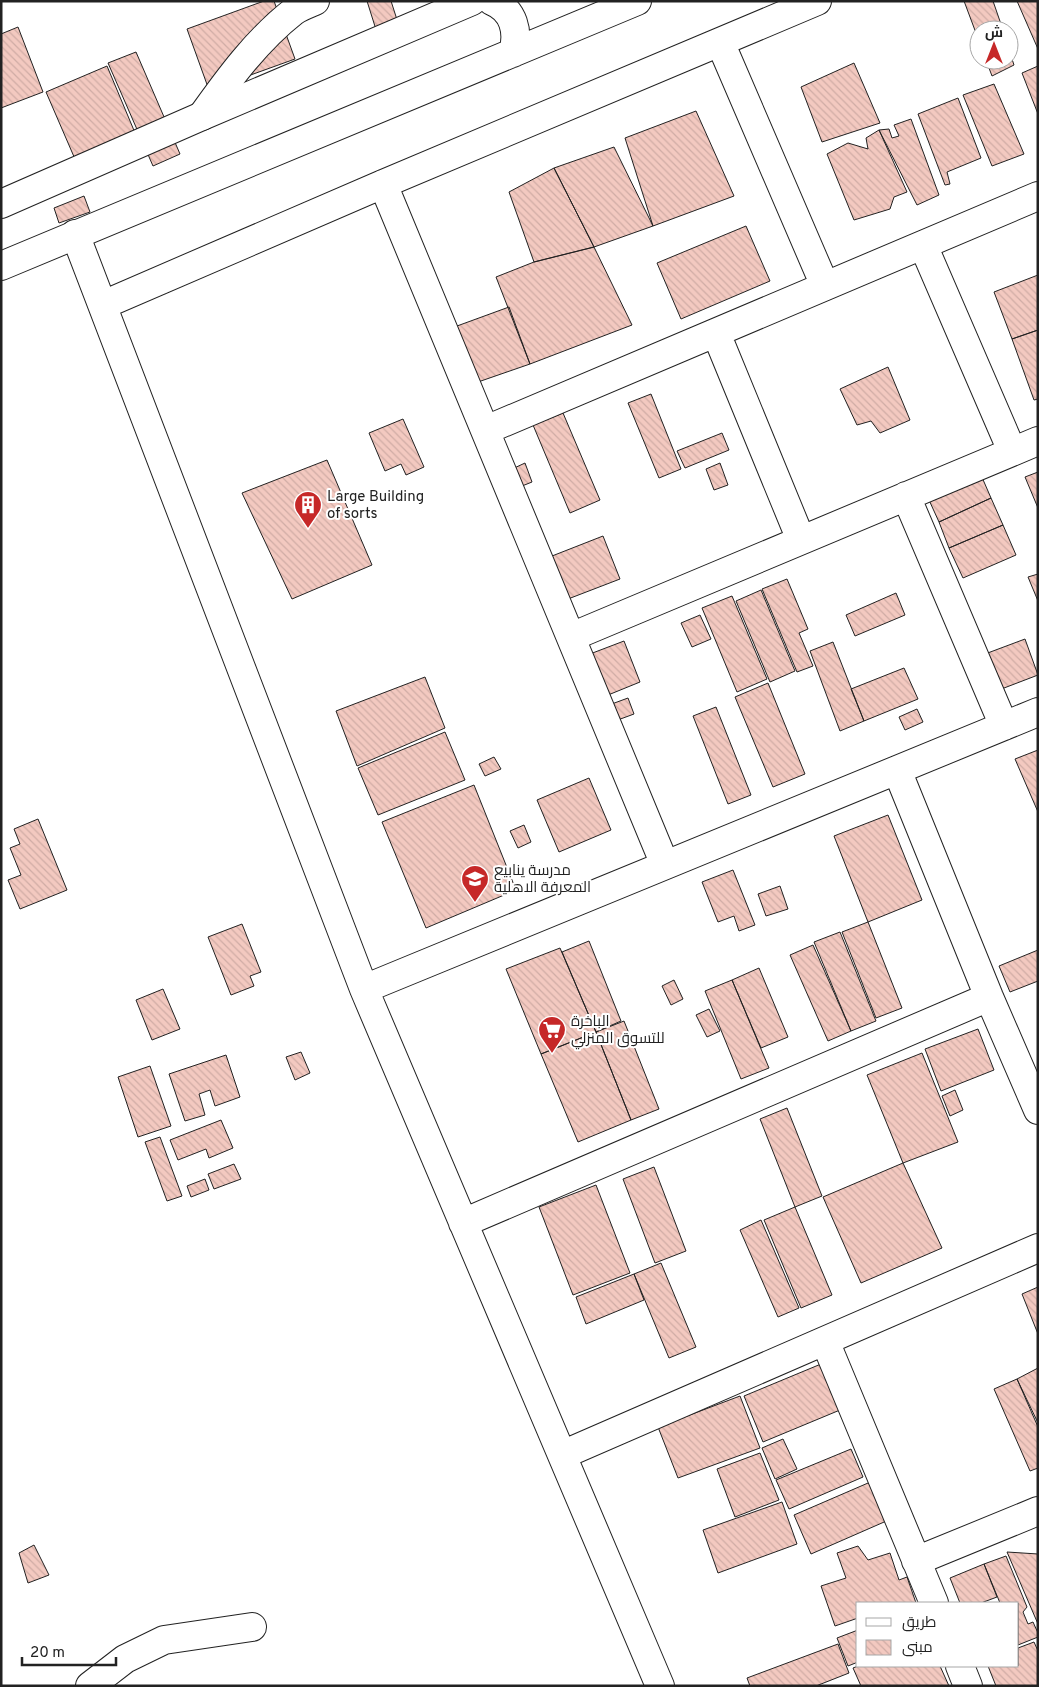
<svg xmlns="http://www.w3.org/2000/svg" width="1039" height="1687" font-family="Overpass,Cairo,sans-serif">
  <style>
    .building { fill: url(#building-back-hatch); stroke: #222 }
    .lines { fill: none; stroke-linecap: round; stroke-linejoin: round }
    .minor-casing { stroke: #222; stroke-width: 30 }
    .tertiary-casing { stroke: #222; stroke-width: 30 }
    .minor { stroke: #fff; stroke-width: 28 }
    .tertiary { stroke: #fff; stroke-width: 28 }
    .labels { text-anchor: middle; stroke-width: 4; stroke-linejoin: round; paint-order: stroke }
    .poi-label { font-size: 15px; fill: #222; stroke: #fff; text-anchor: start }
  </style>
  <defs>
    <pattern id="building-back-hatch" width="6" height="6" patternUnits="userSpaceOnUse" patternTransform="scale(1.25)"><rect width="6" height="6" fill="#f3c9c0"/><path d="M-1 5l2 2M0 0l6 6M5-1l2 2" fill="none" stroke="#d0aca5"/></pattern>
  </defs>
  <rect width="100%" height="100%" fill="#fff"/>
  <path class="building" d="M264,1H274L295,59L209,90L187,29Z
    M367,1H391L400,29L378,36Z
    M964,1H993L1003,30H979V41Z
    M1017,1H1038V49Z
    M18,27L43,92L1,108V34Z
    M1009,50L1014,65L992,76L986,60H1009Z
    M136,52L180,154L153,166L108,63Z
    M854,63L880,123L822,142L801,87Z
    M107,66L138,140L78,166L46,92Z
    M1038,66V114L1022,73Z
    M994,84L1024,154L992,166L963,95Z
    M958,98L981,158L947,172L950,184L945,185L918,114Z
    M696,111L734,196L653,226L625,138Z
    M911,119L939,195L917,205L879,130L889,129L892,138L899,136L894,125Z
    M879,130L907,192L894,197L890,209L854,220L827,154L848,143L868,149L866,138Z
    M614,147L653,226L594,247L554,168Z
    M554,168L594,247L534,262L509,192Z
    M84,196L90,212L59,223L54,208Z
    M746,226L770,281L681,319L657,263Z
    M594,247L632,325L530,364L496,277L534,262Z
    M1038,275V330L1012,339L994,292Z
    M509,307L530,364L478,382L457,326Z
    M1038,330V399L1034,400L1012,339Z
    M888,367L910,420L880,433L871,421L857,425L840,389Z
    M651,394L681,469L659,478L628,403Z
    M563,413L600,500L570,513L533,425Z
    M403,419L424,467L406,475L401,464L385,471L369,433Z
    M722,433L729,450L685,468L677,451Z
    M327,460L372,565L292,599L242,493Z
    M525,463L532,482L517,488L510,470Z
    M720,463L728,485L714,490L706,469Z
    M1038,472V508L1025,477Z
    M981,475L991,498L939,522L929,500Z
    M991,498L1003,525L949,548L939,522Z
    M1003,525L1016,555L963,578L949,548Z
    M603,536L620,579L568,599L552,556Z
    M1038,574V601L1028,577Z
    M787,579L808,629L799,633L813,666L797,672L762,589Z
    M761,590L795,671L770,682L736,601Z
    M896,593L905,615L855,636L846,615Z
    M732,596L767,679L737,692L702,608Z
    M700,615L711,639L692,647L681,623Z
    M1025,639L1038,675L991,693L977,657Z
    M624,641L640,682L586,704L569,662Z
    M833,642L864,721L840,731L810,651Z
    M904,668L918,699L864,721L851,689Z
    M425,677L445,728L357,766L336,711Z
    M768,683L805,774L773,787L735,697Z
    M628,698L634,714L615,721L609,705Z
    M716,707L751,795L728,804L693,716Z
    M917,709L923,722L905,730L899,717Z
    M445,732L465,780L378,815L358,768Z
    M1038,750V812L1015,759Z
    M494,757L501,769L485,776L479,764Z
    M589,778L611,830L559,852L537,800Z
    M474,785L516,890L426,928L382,822Z
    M888,815L922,900L868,922L834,836Z
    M38,819L67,890L20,909L8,880L21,875L10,848L20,844L14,829Z
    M524,825L531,842L518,848L510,831Z
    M733,870L755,925L739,931L734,916L718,922L702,882Z
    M780,886L788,909L766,916L758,894Z
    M868,922L902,1008L876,1018L842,932Z
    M242,924L261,972L250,976L254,986L231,995L208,937Z
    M840,932L876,1021L851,1031L814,942Z
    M589,941L621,1021L596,1032L562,952Z
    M813,945L851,1031L828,1041L790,955Z
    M560,948L596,1032L541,1054L506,969Z
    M1038,950V981L1010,992L999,966Z
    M759,968L788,1037L761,1048L732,980Z
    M674,980L683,999L671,1005L662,986Z
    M732,980L769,1068L741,1079L705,991Z
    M163,989L180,1029L152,1040L136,1000Z
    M709,1009L720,1031L707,1037L696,1015Z
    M624,1021L659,1109L631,1120L596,1032Z
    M978,1029L994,1070L941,1091L925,1049Z
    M596,1032L631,1120L578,1142L541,1054Z
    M301,1052L310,1073L295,1080L286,1057Z
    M922,1053L958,1142L903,1163L867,1075Z
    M226,1055L240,1097L215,1106L210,1090L199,1094L205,1115L185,1121L169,1074Z
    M150,1066L171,1126L138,1137L118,1077Z
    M955,1090L963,1110L950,1116L942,1096Z
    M787,1108L822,1196L795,1207L760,1119Z
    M221,1120L233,1148L209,1158L206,1149L178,1160L170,1140Z
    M160,1137L182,1196L167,1201L145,1142Z
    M903,1163L942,1248L861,1283L823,1197Z
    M234,1164L241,1179L214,1189L208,1174Z
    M654,1167L686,1251L655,1263L623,1179Z
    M205,1179L209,1190L191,1197L187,1186Z
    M596,1185L630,1273L573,1295L539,1207Z
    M795,1207L832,1295L801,1308L764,1220Z
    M761,1220L799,1308L778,1317L740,1230Z
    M661,1263L696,1347L669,1358L634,1274Z
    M634,1274L644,1300L586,1324L576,1297Z
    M1038,1287V1334L1022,1294Z
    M821,1364L840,1410L763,1442L744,1396Z
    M1038,1368V1423L1017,1379Z
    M1017,1379L1038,1427V1468L1030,1471L994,1389Z
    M740,1396L760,1448L678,1478L658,1427Z
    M783,1439L797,1469L775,1479L762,1448Z
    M851,1449L863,1477L789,1509L776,1480Z
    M760,1453L779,1500L735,1517L717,1469Z
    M875,1480L891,1519L811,1554L794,1515Z
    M782,1502L797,1544L718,1573L703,1530Z
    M34,1545L49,1575L28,1583L19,1553Z
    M858,1546L868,1560L890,1553L899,1580L907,1577L916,1603H858V1618L835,1626L821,1586L846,1578L837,1553Z
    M1007,1552L1038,1554V1624Z
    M1006,1556L1027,1607L1023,1612L1028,1624L1033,1622L1038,1633V1637L1018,1645V1603H1000L984,1564Z
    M984,1564L997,1597L981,1603H960L950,1578Z
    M858,1630V1662L848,1666L837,1638Z
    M1034,1642L1038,1651V1686H996L988,1666H1018V1648Z
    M838,1644L849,1673L816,1686H750L747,1678Z
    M858,1666H940L949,1686H861L853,1668Z"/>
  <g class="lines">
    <defs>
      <path id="minor" d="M720,42L825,286
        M202,116C229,78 257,40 294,11C300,7 308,4 315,1
        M383,184L665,865
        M75,234L364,989L660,1686
        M923,245L1012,451
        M103,305L383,184L817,1
        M716,333L801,540
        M486,430L1038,196
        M906,496L1004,726
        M571,637L1038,441
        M897,770L989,997L1038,1110
        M364,989L1038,712
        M463,1223L989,997
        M825,1341L934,1603
        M562,1455L1038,1248
        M916,1561L1038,1511
        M960,1666L968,1686
        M90,1686L125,1659L164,1640L252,1627"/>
      <path id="tertiary" d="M492,1C514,10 519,32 513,53
        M1,204L202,116L472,1
        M1,266L637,1"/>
    </defs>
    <use href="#minor" class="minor-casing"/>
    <use href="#tertiary" class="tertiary-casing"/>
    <use href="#minor" class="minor"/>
    <use href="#tertiary" class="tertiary"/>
  </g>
  <defs>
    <symbol id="building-pin" viewBox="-11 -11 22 30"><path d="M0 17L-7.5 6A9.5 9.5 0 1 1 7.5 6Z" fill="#c62828" stroke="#fff"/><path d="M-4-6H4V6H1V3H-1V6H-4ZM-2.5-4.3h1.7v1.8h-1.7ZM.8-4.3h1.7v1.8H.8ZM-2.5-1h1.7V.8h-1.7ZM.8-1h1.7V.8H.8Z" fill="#fff"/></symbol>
    <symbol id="school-pin" viewBox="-11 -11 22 30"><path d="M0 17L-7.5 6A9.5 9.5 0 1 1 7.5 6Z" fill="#c62828" stroke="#fff"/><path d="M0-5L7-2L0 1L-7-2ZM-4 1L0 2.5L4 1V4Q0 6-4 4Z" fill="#fff"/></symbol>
    <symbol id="supermarket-pin" viewBox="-11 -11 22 30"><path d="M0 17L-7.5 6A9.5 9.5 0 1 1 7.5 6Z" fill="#c62828" stroke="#fff"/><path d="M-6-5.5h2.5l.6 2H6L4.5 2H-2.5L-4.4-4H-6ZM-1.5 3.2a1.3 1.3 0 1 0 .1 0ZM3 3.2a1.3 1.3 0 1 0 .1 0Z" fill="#fff"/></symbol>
  </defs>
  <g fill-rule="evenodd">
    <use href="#building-pin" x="292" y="489" width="32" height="43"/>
    <use href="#school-pin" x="459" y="863" width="32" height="43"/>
    <use href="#supermarket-pin" x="536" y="1014" width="32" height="43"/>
  </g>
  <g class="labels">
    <g class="poi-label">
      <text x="327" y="501">Large Building<tspan x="327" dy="17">of sorts</tspan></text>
      <text x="494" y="875">مدرسة ينابيع<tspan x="494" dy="17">المعرفة الاهلية</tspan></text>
      <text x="571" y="1026">الباخرة<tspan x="571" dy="17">للتسوق المنزلي</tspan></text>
    </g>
  </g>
  <rect width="1039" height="1687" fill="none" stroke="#222222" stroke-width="5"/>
  <rect x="856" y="1602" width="162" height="65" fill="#ffffff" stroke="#a7a7a7"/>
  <rect x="866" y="1618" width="25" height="8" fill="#ffffff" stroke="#a7a7a7"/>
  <text x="902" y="1627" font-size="15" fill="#222222">طريق</text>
  <rect x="866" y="1640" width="25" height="15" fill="url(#building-back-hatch)" stroke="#a7a7a7"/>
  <text x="902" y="1652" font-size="15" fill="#222222">مبنى</text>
  <g transform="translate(994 45)"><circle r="24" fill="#ffffff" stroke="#a7a7a7"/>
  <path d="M0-4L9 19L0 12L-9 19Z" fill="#c62828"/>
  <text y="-8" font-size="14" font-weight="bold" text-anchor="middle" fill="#222222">ش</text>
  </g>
  <path d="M22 1657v8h94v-8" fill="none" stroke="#222222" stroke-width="2.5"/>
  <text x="30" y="1657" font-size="15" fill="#222222" stroke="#ffffff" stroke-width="4" paint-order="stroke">20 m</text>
</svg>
